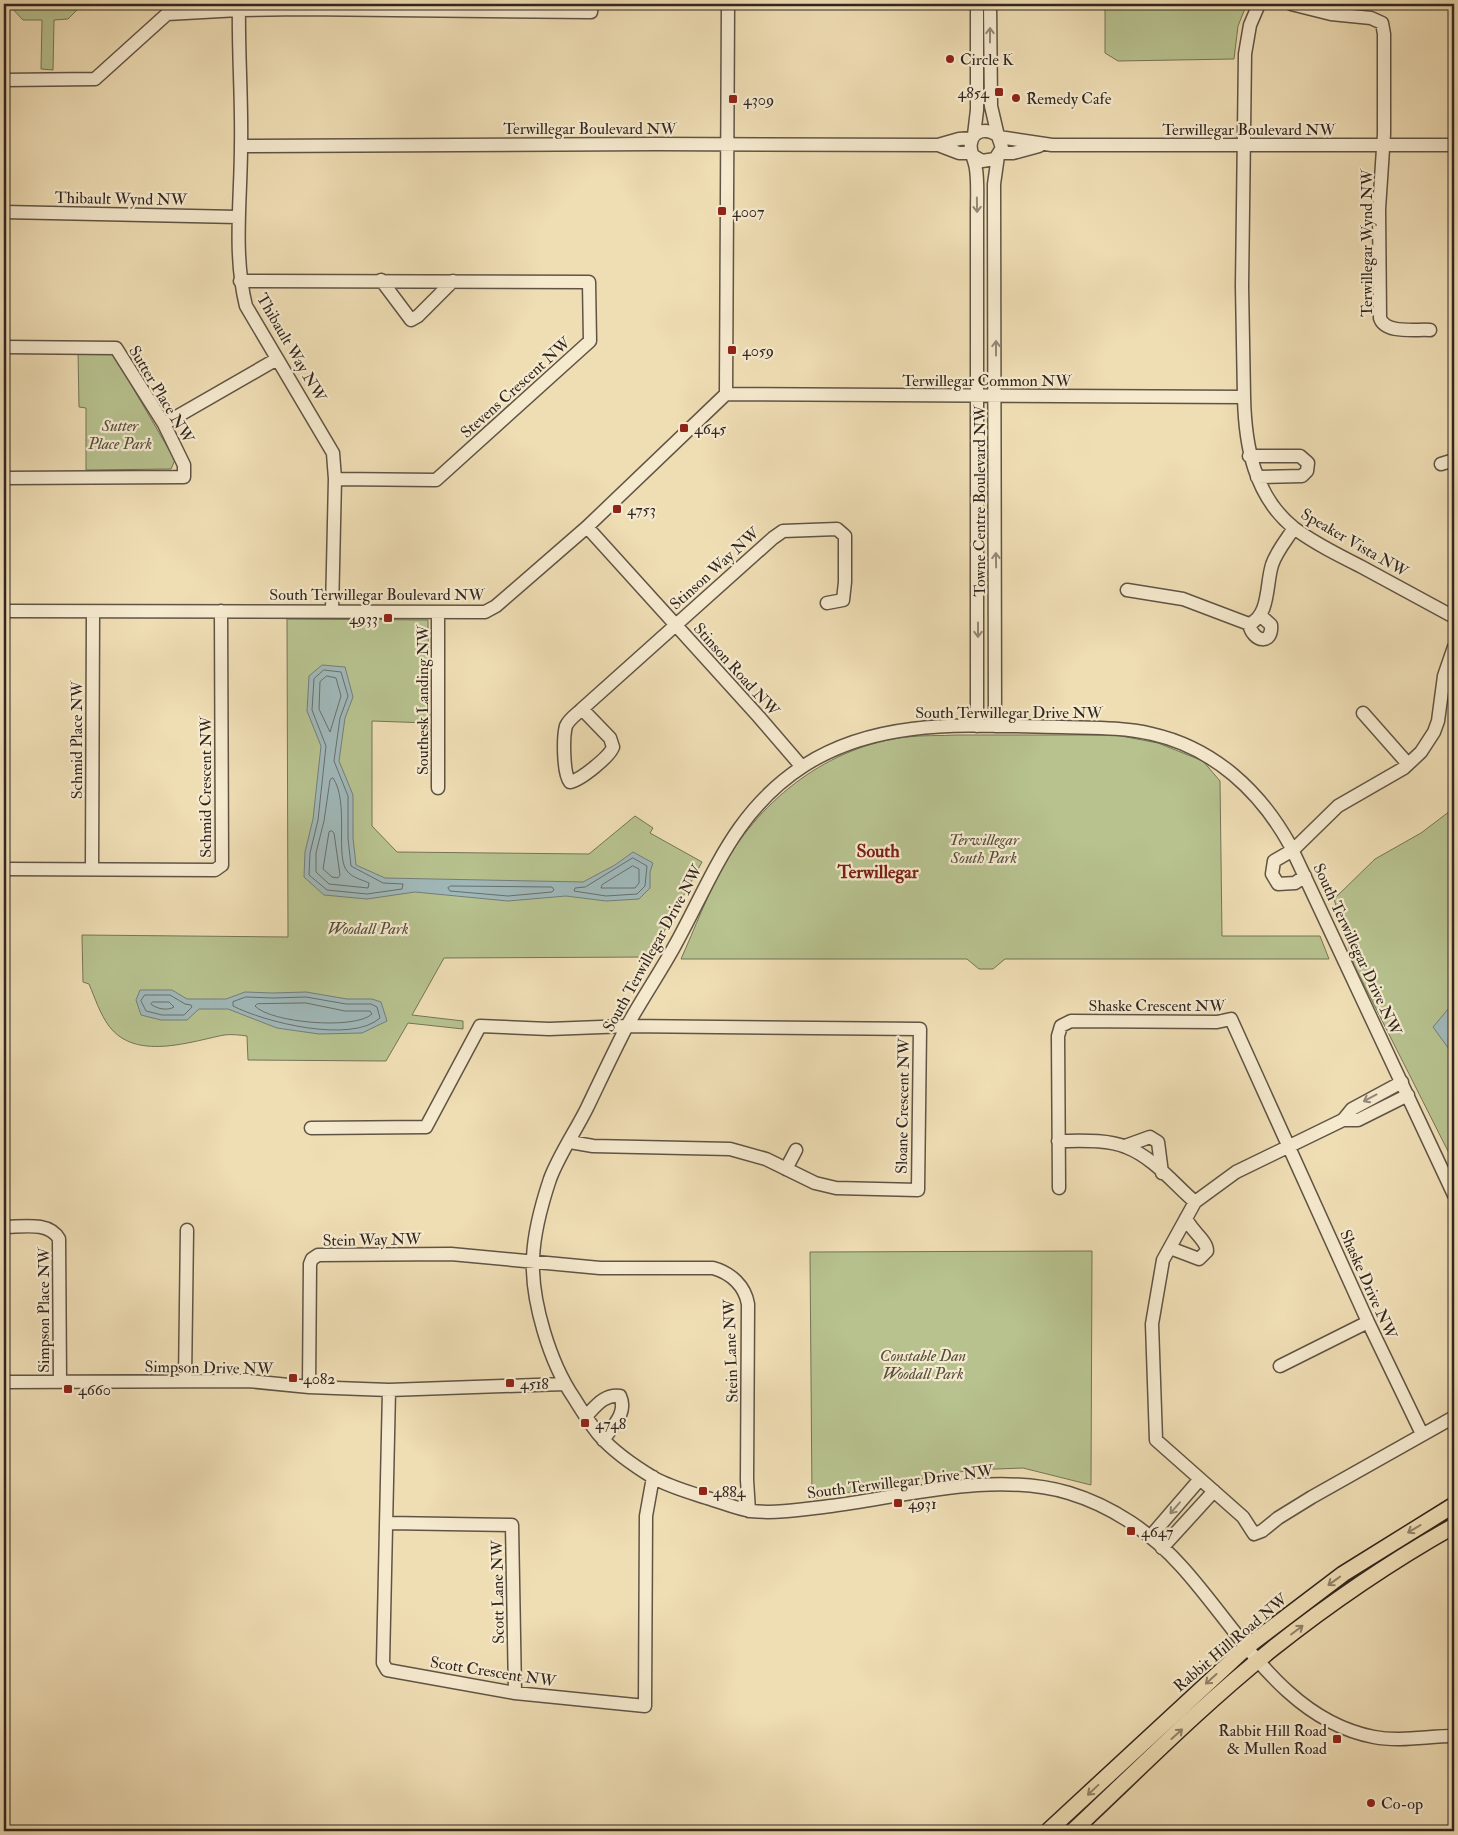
<svg xmlns="http://www.w3.org/2000/svg" width="1458" height="1835" font-family="'IM FELL Double Pica',serif">
  <style>
    .green { fill: #b7c28f; stroke: #747457 }
    .water { fill: #a0b8b9; stroke: #747e7b }
    .lines { fill: none; stroke-linecap: round; stroke-linejoin: round }
    .shore { stroke: #686f6c; stroke-width: 1 }
    .minor-casing { stroke: #605444; stroke-width: 15 }
    .major-casing { stroke: #31261f; stroke-width: 18 }
    .minor { stroke: #f5e9ce; stroke-width: 12 }
    .major { stroke: #efddb4; stroke-width: 15 }
    .oneway { stroke: #938876 }
    .oneway2 { stroke: #90826a }
    .poi-dot { fill: #8f2418; stroke: #f5e9ce; stroke-width: 2 }
    .labels { text-anchor: middle; stroke-width: 4.5; stroke-linejoin: round; paint-order: stroke }
    .poi-label { font-size: 16px; fill: #31261f; stroke: #f5e9ce; text-anchor: start }
    .street-label { font-size: 16px; fill: #31261f; stroke: #f5e9ce }
    .park-label { font-size: 16px; font-style: italic; fill: #524d3b; stroke: #f5e9ce }
    .neighbourhood-label { font-size: 18px; font-weight: bold; fill: #7a1f14; stroke: #f5e9ce }
  </style>
  <rect width="100%" height="100%" fill="#efddb4"/>
  <filter id="stains"><feTurbulence type="fractalNoise" baseFrequency=".004" numOctaves="4"/><feColorMatrix values="0 0 0 0 .2 0 0 0 0 .09 0 0 0 0 .02 0 0 0 .5 -.17"/></filter>
  <radialGradient id="worn" r=".72"><stop offset=".6" stop-color="#630" stop-opacity="0"/><stop offset="1" stop-color="#630" stop-opacity=".3"/></radialGradient>
  <path class="green" d="M8,4H83L68,19L54,20L53,70L41,69L42,20H23Z
    M1105,4H1246V6L1238,26L1234,59L1118,61L1105,53Z
    M78,352H112L175,460L171,469L86,470V408L79,407Z
    M287,619L428,620L429,723L372,721V826L397,852L589,854L635,816L653,828L650,833L702,862L650,957L444,958L412,1015L463,1021V1029L408,1023L386,1061L248,1060L247,1036C240,1035 231,1034 224,1035C189,1042 135,1061 109,1026C100,1014 95,998 89,984L83,982L82,935L288,937Z
    M957,735H1116L1158,743L1203,761L1220,781L1222,936H1320L1329,959H1005L993,969H979L967,959H681C695,928 707,895 724,865C762,798 829,746 907,737C923,735 940,736 957,735Z
    M1454,808V1163L1354,965L1334,899L1375,859L1421,833Z
    M1092,1251L1091,1485L1023,1468L971,1470L812,1499L810,1252Z"/>
  <path class="water" d="M322,665L345,667L353,697L345,718L339,761L353,795V838L356,865L385,878L583,882L615,865L633,852L653,863L650,872V888L639,899L606,901L566,896L508,901L415,892L367,899L324,895L304,877L305,852L313,819L321,746L307,711L309,676Z
    M140,990H172L187,999H226L245,992L273,993L306,992L347,999H372L381,1002L387,1021L362,1033L319,1034L277,1028L228,1009H199L187,1020H161L141,1015L136,1000Z
    M1454,1002V1056L1433,1027Z"/>
  <g class="lines">
    <path class="shore" d="M324,670L341,672L348,696L340,718L334,761L348,796V838L351,866L383,883L403,884L402,889L367,894L327,890L309,875L310,853L318,820L326,746L312,710L314,679Z
      M327,676L336,678L341,696L330,732L319,709L320,682Z
      M333,778C350,802 334,859 348,872C353,878 363,880 369,883L368,888L329,884L316,872V853L324,821L330,780Z
      M332,831L334,833L340,875L338,878L332,877L323,869L329,832Z
      M633,858L647,866L645,886L637,894L606,896L574,891L575,888L585,887Z
      M633,866L639,869V883L635,888H601L602,885Z
      M451,886L552,887L554,890L552,892L508,896L450,891L448,888Z
      M145,995H170L185,1004L191,1005L192,1007L184,1015H162L146,1011L141,1001Z
      M246,997L273,998L306,997L346,1004H371L377,1007L380,1018C351,1044 264,1022 233,1006V1002Z
      M153,1002H169L174,1007C168,1011 156,1009 151,1004Z
      M306,1003L345,1011H370L372,1014C355,1030 271,1023 255,1006L257,1004Z"/>
    <defs>
      <path id="minor" d="M239,4C238,51 242,98 241,146C241,199 233,254 246,306L333,453L335,479L332,611
        M990,4L991,106L998,136
        M1291,4L1331,14L1371,18L1382,23L1384,34V134L1379,209L1380,318C1385,334 1415,329 1430,330
        M4,80L95,79L167,14L239,10L301,9L591,12L592,4
        M974,135L977,110V4
        M999,137L1052,145H1454
        M938,145L959,153H972
        M241,146L656,144L938,145L959,139L972,138
        M1000,153H1013L1039,146
        M974,156L982,161L995,159L1002,148L998,136C989,128 973,129 971,143C969,151 975,160 976,169C978,183 977,198 977,212V726
        M4,212L238,217
        M381,280L411,320L418,316L453,281
        M240,281L589,282L590,341L436,480L335,479
        M4,347L116,348L164,424L184,465V477L4,478
        M726,394L1244,397L1242,286L1245,54L1250,25L1259,4
        M726,394L728,4
        M1244,397C1245,445 1254,496 1294,528C1314,543 1338,555 1360,566C1391,583 1423,600 1454,617
        M164,424L277,359
        M1249,456H1300L1308,463L1307,471L1302,476L1257,477
        M1441,464L1454,460
        M587,527L759,717L802,767
        M1127,590L1183,599L1249,624C1270,616 1266,583 1272,565C1276,552 1287,539 1294,528
        M4,611L485,612L496,606L587,527L726,394
        M438,612V788
        M1249,624C1253,643 1273,645 1271,625L1261,616
        M582,709L610,738L613,747C610,756 581,780 570,782C563,774 563,737 566,726C569,719 577,714 582,709L773,538L783,531L837,529L845,536V582L843,600L827,603
        M1363,713L1408,764
        M995,726L994,184L998,156
        M4,869L215,870L222,865L221,611
        M92,869L93,612
        M1305,876L1295,883L1278,884L1272,874L1274,861L1293,850L1338,806L1404,768L1421,752L1434,732L1438,721L1444,676L1454,647
        M1402,1082L1352,1109L1343,1120L1236,1172L1195,1202L1163,1260L1152,1324L1156,1440L1243,1517L1254,1534L1262,1531L1278,1518L1312,1497L1454,1417
        M1343,1120H1358L1408,1095
        M311,1128L426,1127L480,1026L549,1029L627,1026L920,1029L918,1190L836,1188L815,1183L766,1159L730,1149L593,1146L570,1142
        M1058,1141C1079,1141 1106,1139 1126,1147C1153,1157 1174,1184 1195,1202
        M1125,1146L1150,1137L1158,1142L1162,1173
        M786,1169L796,1150
        M1059,1188L1058,1036L1061,1026L1071,1021L1217,1022L1231,1019L1368,1322L1422,1434
        M1454,1195L1290,845C1260,791 1214,748 1152,734C1122,727 1091,728 1061,727C974,726 882,716 805,765C733,811 713,877 674,947C659,974 642,999 627,1026C613,1053 600,1081 587,1108C575,1132 559,1155 550,1179C542,1203 534,1232 533,1258C531,1301 550,1363 574,1398C582,1411 590,1424 600,1436C613,1451 636,1467 654,1478C670,1487 689,1492 707,1498C721,1502 737,1509 751,1511C777,1514 805,1509 831,1506C906,1496 995,1471 1069,1493C1112,1506 1152,1533 1182,1567C1239,1630 1284,1720 1374,1737C1400,1742 1428,1736 1454,1736
        M4,1227C22,1227 49,1221 59,1239L60,1382
        M1170,1248L1199,1259L1207,1251C1207,1240 1191,1231 1186,1218
        M1280,1366L1368,1322
        M185,1381L187,1230
        M4,1382L248,1381L309,1387L389,1390L564,1384
        M309,1387L310,1264L312,1259L318,1255L451,1254L600,1268H713C731,1273 745,1286 748,1304L747,1480L749,1511
        M389,1390L383,1663L387,1670L515,1693L645,1706L646,1516L653,1477
        M586,1416C596,1406 604,1394 620,1396C628,1413 612,1427 603,1440
        M388,1523L512,1525L515,1693
        M1150,1537L1200,1479
        M1162,1548L1214,1491"/>
      <path id="major" d="M1048,1831L1248,1646L1343,1574L1454,1505
        M1073,1831C1138,1770 1202,1705 1272,1649C1330,1603 1390,1562 1454,1526"/>
    </defs>
    <use href="#minor" class="minor-casing"/>
    <use href="#major" class="major-casing"/>
    <use href="#minor" class="minor"/>
    <use href="#major" class="major"/>
  </g>
  <defs><path id="oneway-shaft" d="M-6 0H5M1.5-3L5.5 0L1.5 3" fill="none" stroke-width="1.6" stroke-linecap="round" stroke-linejoin="round" transform="scale(1.25)"/></defs>
  <g class="oneway">
    <use href="#oneway-shaft" transform="translate(990 35) rotate(-90)"/>
    <use href="#oneway-shaft" transform="translate(977 205) rotate(89)"/>
    <use href="#oneway-shaft" transform="translate(996 348) rotate(-90)"/>
    <use href="#oneway-shaft" transform="translate(996 560) rotate(-91)"/>
    <use href="#oneway-shaft" transform="translate(978 630) rotate(90)"/>
    <use href="#oneway-shaft" transform="translate(1370 1098) rotate(152)"/>
    <use href="#oneway-shaft" transform="translate(1175 1508) rotate(131)"/>
  </g>
  <g class="oneway2">
    <use href="#oneway-shaft" transform="translate(1414 1529) rotate(149)"/>
    <use href="#oneway-shaft" transform="translate(1334 1581) rotate(144)"/>
    <use href="#oneway-shaft" transform="translate(1297 1630) rotate(-37)"/>
    <use href="#oneway-shaft" transform="translate(1211 1679) rotate(138)"/>
    <use href="#oneway-shaft" transform="translate(1177 1734) rotate(-42)"/>
    <use href="#oneway-shaft" transform="translate(1093 1790) rotate(137)"/>
  </g>
  <g class="poi-dot">
    <circle cx="950" cy="59" r="5"/>
    <rect x="994" y="87" width="10" height="10" rx="2.5"/>
    <circle cx="1016" cy="98" r="5"/>
    <rect x="728" y="94" width="10" height="10" rx="2.5"/>
    <rect x="717" y="206" width="10" height="10" rx="2.5"/>
    <rect x="727" y="345" width="10" height="10" rx="2.5"/>
    <rect x="679" y="423" width="10" height="10" rx="2.5"/>
    <rect x="612" y="504" width="10" height="10" rx="2.5"/>
    <rect x="383" y="613" width="10" height="10" rx="2.5"/>
    <rect x="288" y="1373" width="10" height="10" rx="2.5"/>
    <rect x="505" y="1378" width="10" height="10" rx="2.5"/>
    <rect x="63" y="1384" width="10" height="10" rx="2.5"/>
    <rect x="580" y="1418" width="10" height="10" rx="2.5"/>
    <rect x="698" y="1486" width="10" height="10" rx="2.5"/>
    <rect x="893" y="1498" width="10" height="10" rx="2.5"/>
    <rect x="1126" y="1526" width="10" height="10" rx="2.5"/>
    <rect x="1332" y="1734" width="10" height="10" rx="2.5"/>
    <circle cx="1371" cy="1803" r="5"/>
  </g>
  <g class="labels">
    <g class="poi-label">
      <text x="960" y="65">Circle K</text>
      <text x="989" y="98" text-anchor="end">4854</text>
      <text x="1026" y="104">Remedy Cafe</text>
      <text x="743" y="105">4309</text>
      <text x="732" y="217">4007</text>
      <text x="742" y="356">4059</text>
      <text x="694" y="434">4645</text>
      <text x="627" y="515">4753</text>
      <text x="378" y="624" text-anchor="end">4933</text>
      <text x="303" y="1384">4082</text>
      <text x="520" y="1389">4518</text>
      <text x="78" y="1395">4660</text>
      <text x="595" y="1429">4748</text>
      <text x="713" y="1497">4884</text>
      <text x="908" y="1509">4931</text>
      <text x="1141" y="1537">4647</text>
      <text x="1327" y="1736" text-anchor="end">Rabbit Hill Road<tspan x="1327" dy="18">&amp; Mullen Road</tspan></text>
      <text x="1381" y="1809">Co-op</text>
    </g>
    <g class="street-label">
      <text x="590" y="134">Terwillegar Boulevard NW</text>
      <text x="1249" y="135">Terwillegar Boulevard NW</text>
      <text transform="translate(121 198) rotate(1)" y="6">Thibault Wynd NW</text>
      <text transform="translate(1366 243) rotate(-90)" y="6">Terwillegar Wynd NW</text>
      <text transform="translate(292 347) rotate(60)" y="6">Thibault Way NW</text>
      <text x="987" y="386">Terwillegar Common NW</text>
      <text transform="translate(515 387) rotate(-42)" y="6">Stevens Crescent NW</text>
      <text transform="translate(162 394) rotate(59)" y="6">Sutter Place NW</text>
      <text transform="translate(979 501) rotate(-90)" y="6">Towne Centre Boulevard NW</text>
      <text transform="translate(1355 542) rotate(30)" y="6">Speaker Vista NW</text>
      <text transform="translate(714 568) rotate(-42)" y="6">Stinson Way NW</text>
      <text x="377" y="600">South Terwillegar Boulevard NW</text>
      <text transform="translate(737 669) rotate(48)" y="6">Stinson Road NW</text>
      <text transform="translate(422 700) rotate(-90)" y="6">Southesk Landing NW</text>
      <text x="1009" y="718">South Terwillegar Drive NW</text>
      <text transform="translate(76 740) rotate(-90)" y="6">Schmid Place NW</text>
      <text transform="translate(205 787) rotate(-90)" y="6">Schmid Crescent NW</text>
      <text transform="translate(652 948) rotate(-61)" y="6">South Terwillegar Drive NW</text>
      <text transform="translate(1358 949) rotate(65)" y="6">South Terwillegar Drive NW</text>
      <text x="1157" y="1011">Shaske Crescent NW</text>
      <text transform="translate(902 1106) rotate(-89)" y="6">Sloane Crescent NW</text>
      <text transform="translate(372 1239) rotate(-1)" y="6">Stein Way NW</text>
      <text transform="translate(1369 1284) rotate(66)" y="6">Shaske Drive NW</text>
      <text transform="translate(43 1310) rotate(-90)" y="6">Simpson Place NW</text>
      <text transform="translate(730 1351) rotate(-92)" y="6">Stein Lane NW</text>
      <text transform="translate(209 1367) rotate(1)" y="6">Simpson Drive NW</text>
      <text transform="translate(900 1481) rotate(-7)" y="6">South Terwillegar Drive NW</text>
      <text transform="translate(497 1592) rotate(-91)" y="6">Scott Lane NW</text>
      <text transform="translate(1230 1642) rotate(-40)" y="6">Rabbit Hill Road NW</text>
      <text transform="translate(493 1671) rotate(9)" y="6">Scott Crescent NW</text>
    </g>
    <g class="park-label">
      <text x="120" y="431">Sutter<tspan x="120" dy="18">Place Park</tspan></text>
      <text x="984" y="845">Terwillegar<tspan x="984" dy="18">South Park</tspan></text>
      <text x="368" y="934">Woodall Park</text>
      <text x="923" y="1361">Constable Dan<tspan x="923" dy="18">Woodall Park</tspan></text>
    </g>
    <g class="neighbourhood-label">
      <text x="878" y="857">South<tspan x="878" dy="21">Terwillegar</tspan></text>
    </g>
  </g>
  <rect width="1458" height="1835" fill="none" stroke="#efddb4" stroke-width="20"/>
  <rect x="5" y="5" width="1448" height="1825" fill="none" stroke="#31261f" stroke-width="2.5"/>
  <rect x="10" y="10" width="1438" height="1815" fill="none" stroke="#31261f"/>
  <rect width="100%" height="100%" filter="url(#stains)"/>
  <rect width="100%" height="100%" fill="url(#worn)"/>
</svg>
